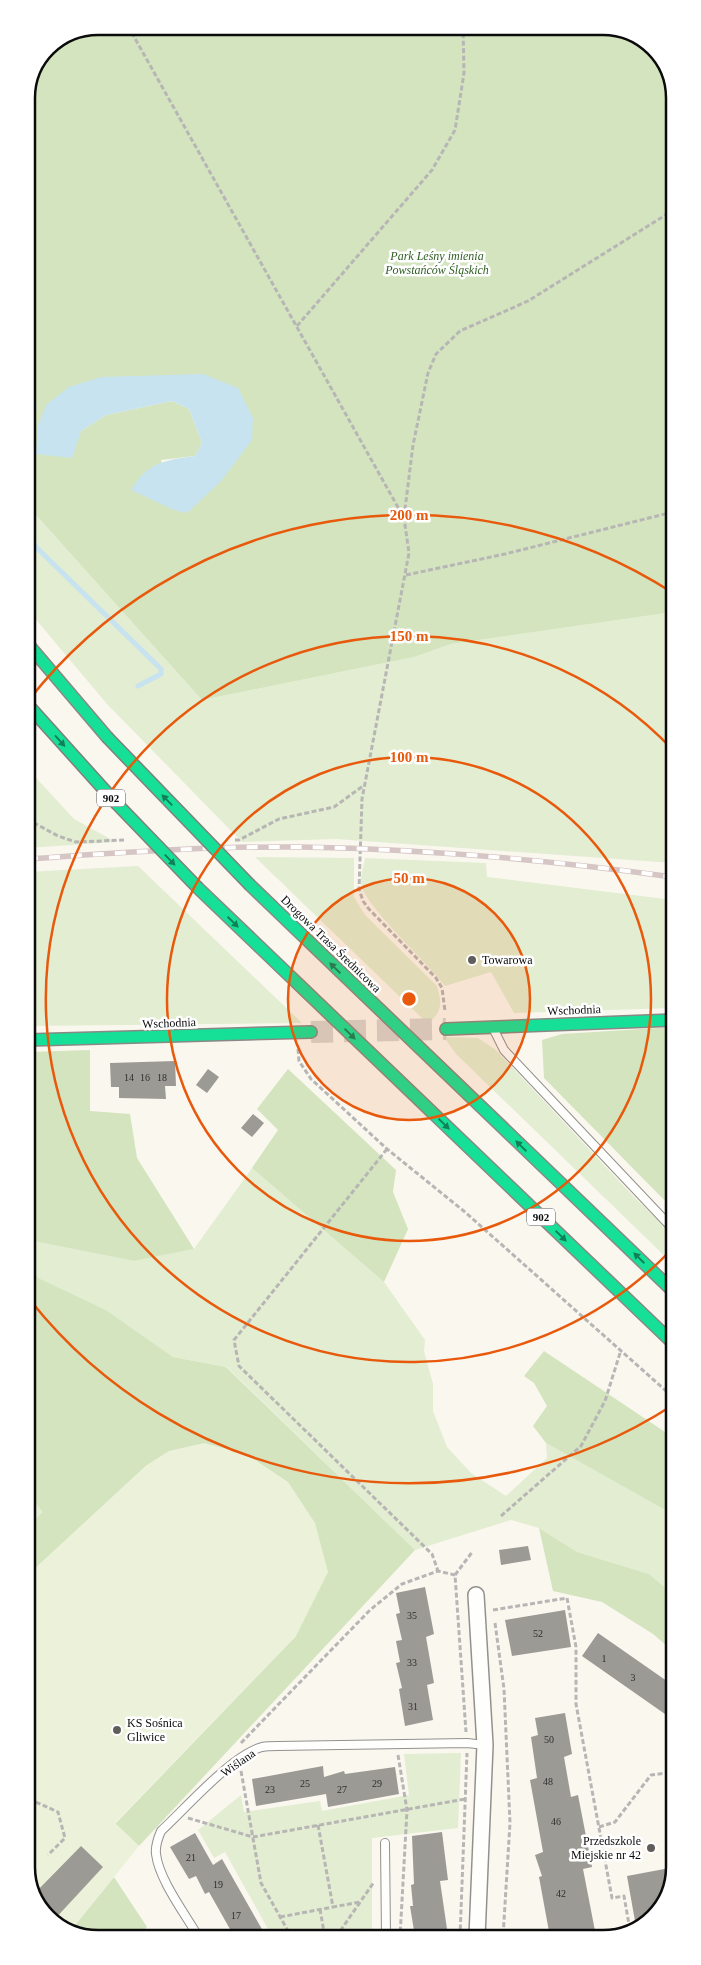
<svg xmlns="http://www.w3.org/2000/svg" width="701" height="1965" font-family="'Times New Roman',serif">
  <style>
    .green { fill: #e2edd1 }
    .forest { fill: #d3e4bf; fill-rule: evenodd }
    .pitch { fill: #ecf2da }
    .water { fill: #c8e3f0 }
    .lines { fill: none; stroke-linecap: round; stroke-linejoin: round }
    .stream { stroke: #c8e3f0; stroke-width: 5 }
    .building { fill: #9c9a95 }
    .secondary-tunnel { stroke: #d6d4cd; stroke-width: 22; stroke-dasharray: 22 11; stroke-linecap: butt }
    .lane-casing { stroke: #93918e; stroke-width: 10 }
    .street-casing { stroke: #93918e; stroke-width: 18 }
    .fast-casing { stroke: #898884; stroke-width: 14 }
    .path { stroke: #b7b6b5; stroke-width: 3; stroke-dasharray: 5 2.5; stroke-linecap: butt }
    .lane { stroke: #fefefd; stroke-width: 8 }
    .street { stroke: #fefefd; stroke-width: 15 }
    .fast { stroke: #16e098; stroke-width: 11 }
    .rail-casing { stroke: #d5c5c4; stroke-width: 5.5 }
    .rail { stroke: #fff; stroke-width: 4; stroke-dasharray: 11; stroke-linecap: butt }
    .fast-bridge-casing { stroke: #807f7b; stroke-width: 14; stroke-linecap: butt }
    .fast-bridge { stroke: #16e098; stroke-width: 11 }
    .oneway { fill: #118059 }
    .ring { fill: none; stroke: #e8590c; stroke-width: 2.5 }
    .poi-dot { fill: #5f5e5b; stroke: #fff; stroke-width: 2 }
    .labels { text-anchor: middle; stroke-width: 5; stroke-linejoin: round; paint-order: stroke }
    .number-label { font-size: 10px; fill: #2f2f2e }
    .shield { fill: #fff; stroke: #545454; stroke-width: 1 }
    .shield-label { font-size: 11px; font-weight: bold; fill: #0b0b0b }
    .park-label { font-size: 12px; font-style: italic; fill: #2e5e21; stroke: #fff }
    .street-label { font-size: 12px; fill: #0b0b0b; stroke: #fff }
    .poi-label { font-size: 12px; fill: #0b0b0b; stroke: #fff; text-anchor: start }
    .rim { fill: none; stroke: #0b0b0b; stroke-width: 2.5 }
    .centre { fill: #e8590c; stroke: #fff; stroke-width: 2.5 }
    .ring-label { font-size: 15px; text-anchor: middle; font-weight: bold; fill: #e8590c; stroke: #fff; stroke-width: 5; stroke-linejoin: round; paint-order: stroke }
  </style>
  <rect width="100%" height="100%" fill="#faf7ef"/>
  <path class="green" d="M27,505L202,700L414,657L451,644L673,612V863L336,839L242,842L107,704L27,609Z
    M27,768L74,819L116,842L27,848Z
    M255,857L354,858V897L365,915L437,986C441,1000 443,1009 432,1020H424Z
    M365,858L486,863L487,877L673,900L674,1008L514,1013L491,972L445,986C427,962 367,908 361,885C360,877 364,866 365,858Z
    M138,866L302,1023L28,1026L27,872Z
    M444,1037L478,1038L496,1050L635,1198L674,1235V1265L456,1054Z
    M252,1168L384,1282L425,1340L424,1351L433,1384V1411L447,1447L471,1473L506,1496L547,1458L546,1443L674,1515V1595L649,1574L577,1552L539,1528L511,1520L415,1550L227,1367L173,1357L106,1310L37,1278L28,1264V1240L134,1261L194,1249Z
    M28,1494L44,1512L28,1526Z
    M461,1753L458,1828L372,1838V1937L273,1938L225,1852L214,1858L198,1830L241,1795L244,1812L320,1801L322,1811L409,1795L404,1754Z"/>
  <path class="forest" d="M98,26H608L650,44L672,79L673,612L451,644L414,657L202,700L27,505L26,94L48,47ZM101,377L253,418L174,510L161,460L195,456L202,443L189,409L172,401L106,415L81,431Z
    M674,1027V1210L544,1078L542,1040L562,1034Z
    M90,1050V1111L130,1114L137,1158L194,1249L134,1261L28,1240V1150H30L28,1052Z
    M288,1069L396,1170L393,1192L408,1229L384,1282L252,1168L278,1130L257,1109Z
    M28,1264L38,1278L106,1310L173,1357L226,1367L415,1550L139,1846L115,1824L296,1636L147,1465L28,1575V1526L43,1512L28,1494Z
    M544,1351L674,1438V1515L546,1443L533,1426L547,1406L534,1383L524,1376Z
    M539,1528L577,1552L649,1574L674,1595V1652L653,1634L602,1602L553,1591Z
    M114,1877L147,1927L136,1938L93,1939L71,1930Z"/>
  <path class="pitch" d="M204,1443L246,1454L288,1482L315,1523L328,1572L296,1636L115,1823L139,1846L71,1930L54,1924L29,1886L28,1575L147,1465L169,1451Z"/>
  <path class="water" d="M203,374L238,388L253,418L252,440L221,481L187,513L174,510L131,490C147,462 166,460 195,456L202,443L189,409L172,401L106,415L81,431L72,458L36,454L38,426L46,405L69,387L101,377Z"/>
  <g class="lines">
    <path class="stream" d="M27,534L37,548L161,669V674L138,686"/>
  </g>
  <path class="building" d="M175,1061L176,1086H165L166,1099L119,1098V1087H111L110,1063Z
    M208,1069L219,1077L207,1093L196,1085Z
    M253,1114L264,1123L252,1137L241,1128Z
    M528,1546L531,1560L501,1565L499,1550Z
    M425,1587L434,1634L426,1637L434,1683L427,1685L433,1720L405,1726L399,1689L402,1688L396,1663L400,1662L396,1641L402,1640L396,1614L400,1613L396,1593Z
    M565,1610L571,1647L512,1656L505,1620Z
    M598,1633L674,1686L675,1721L582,1656Z
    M565,1713L572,1754L564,1757L571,1797L578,1795L592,1867L583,1869L596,1936L550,1937L539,1877L542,1876L535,1855L543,1852L530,1780L537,1778L531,1737L538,1735L535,1718Z
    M323,1766L324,1777L344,1771L345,1774L395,1767L399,1794L328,1807L326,1794L256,1806L252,1779Z
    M442,1832L448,1880L440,1881L447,1929H438L439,1937H415L410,1906H413L411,1885L414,1884L412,1836Z
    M195,1833L213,1865L222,1859L267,1938H235L209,1892L205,1894L196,1876L189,1879L170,1847Z
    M81,1846L103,1867L53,1921L34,1894Z
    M675,1867L661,1909L646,1912L647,1919L635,1921L627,1876Z"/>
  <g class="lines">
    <path class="secondary-tunnel" d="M311,1032L446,1029"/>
    <defs>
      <path id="lane" d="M494,1030L504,1050L674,1230
        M385,1843L386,1937
        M199,1938C186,1915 159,1880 156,1854C155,1846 158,1838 161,1831C185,1809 232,1755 262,1747C267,1746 273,1746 278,1746L467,1743L485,1745"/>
      <path id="street" d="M476,1595L485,1745L477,1937"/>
      <path id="fast" d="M27,643L107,737
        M250,885L674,1292
        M198,888L674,1344
        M446,1029L674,1020
        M28,1040L311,1032"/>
    </defs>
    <use href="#lane" class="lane-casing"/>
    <use href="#street" class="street-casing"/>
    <use href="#fast" class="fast-casing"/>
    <path class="path" d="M128,26L404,518L409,553L362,799L359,889L363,901L368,908L436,978L442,988L445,1011
      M297,326L432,170L455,130L464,73L463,26
      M404,517L413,445L428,373L436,354L460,331L528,301L672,211
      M406,575L505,554L673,512
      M27,819L58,836L76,842L124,840
      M235,840H239L279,819L334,807L363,786
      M298,1049L299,1061L311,1079L387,1149L465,1212L674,1398
      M387,1149L234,1340L239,1366L432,1554L438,1571
      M501,1516L581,1446L605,1401L621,1350
      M455,1575L473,1551
      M493,1610L567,1598L576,1647V1704L612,1898L624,1896L630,1930
      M495,1623L504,1689L510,1823L503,1937
      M241,1743L370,1610L402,1584L438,1571L455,1575L466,1732
      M398,1755L407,1810L400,1937
      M241,1771L261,1883L292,1938
      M29,1799L58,1812L65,1838L48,1855
      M188,1818L253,1837L465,1799
      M318,1825L333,1907L360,1902
      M599,1827L615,1822L651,1775L675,1772
      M320,1909L325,1938
      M280,1917L333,1907
      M603,1936H604
      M336,1937L374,1882
      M460,1937L467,1753"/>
    <use href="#lane" class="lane"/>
    <use href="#street" class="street"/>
    <use href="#fast" class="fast"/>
    <defs>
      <path id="rail" d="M27,859C118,853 209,846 300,847C425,849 550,860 673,877"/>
    </defs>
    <use href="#rail" class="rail-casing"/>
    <use href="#rail" class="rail"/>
    <defs>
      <path id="fast-bridge" d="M27,704L117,804L198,888
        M107,737L250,885"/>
    </defs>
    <use href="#fast-bridge" class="fast-bridge-casing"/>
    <use href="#fast-bridge" class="fast-bridge"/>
  </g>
  <defs><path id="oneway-solid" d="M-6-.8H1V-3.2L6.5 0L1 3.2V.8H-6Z" transform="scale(1.25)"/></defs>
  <g class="oneway">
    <use href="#oneway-solid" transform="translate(60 741) rotate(48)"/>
    <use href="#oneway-solid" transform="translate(167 800) rotate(-134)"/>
    <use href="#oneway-solid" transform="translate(170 860) rotate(46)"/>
    <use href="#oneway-solid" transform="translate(233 922) rotate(44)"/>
    <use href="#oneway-solid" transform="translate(335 968) rotate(-136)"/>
    <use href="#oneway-solid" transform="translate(350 1034) rotate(44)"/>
    <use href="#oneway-solid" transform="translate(444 1124) rotate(44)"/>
    <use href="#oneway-solid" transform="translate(521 1146) rotate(-136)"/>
    <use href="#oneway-solid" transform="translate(561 1236) rotate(44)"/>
    <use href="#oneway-solid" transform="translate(639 1258) rotate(-136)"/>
  </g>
  <circle cx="409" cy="999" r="121" fill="#e8590c" fill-opacity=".12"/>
  <g class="ring">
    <circle cx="409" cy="999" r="121"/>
    <circle cx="409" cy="999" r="242"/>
    <path d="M672 1249A363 363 0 1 1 672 749"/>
    <path d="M673 1405A484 484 0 0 1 30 1300M28 701A484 484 0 0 1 673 593"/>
  </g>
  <g class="poi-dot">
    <circle cx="472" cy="960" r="5"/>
    <circle cx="117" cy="1730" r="5"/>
    <circle cx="651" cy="1848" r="5"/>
  </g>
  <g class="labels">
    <g class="number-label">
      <text x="129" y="1081">14</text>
      <text x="145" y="1081">16</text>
      <text x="162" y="1081">18</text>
      <text x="412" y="1619">35</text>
      <text x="538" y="1637">52</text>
      <text x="604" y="1662">1</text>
      <text x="412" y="1666">33</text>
      <text x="633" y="1681">3</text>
      <text x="413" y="1710">31</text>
      <text x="549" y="1743">50</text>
      <text x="548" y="1785">48</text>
      <text x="305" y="1787">25</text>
      <text x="377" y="1787">29</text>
      <text x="270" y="1793">23</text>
      <text x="342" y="1793">27</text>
      <text x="556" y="1825">46</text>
      <text x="191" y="1861">21</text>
      <text x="218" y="1888">19</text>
      <text x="561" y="1897">42</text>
      <text x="236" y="1919">17</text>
    </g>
    <g class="shield">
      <rect x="97" y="789.5" width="28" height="17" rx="4"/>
      <rect x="527" y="1208.5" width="28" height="17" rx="4"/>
    </g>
    <g class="shield-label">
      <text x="111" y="802">902</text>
      <text x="541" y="1221">902</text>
    </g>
    <g class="park-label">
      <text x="437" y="260">Park Leśny imienia<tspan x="437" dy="14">Powstańców Śląskich</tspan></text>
    </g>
    <g class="street-label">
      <text transform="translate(331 944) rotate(44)" y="4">Drogowa Trasa Średnicowa</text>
      <text transform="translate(574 1010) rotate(-2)" y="4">Wschodnia</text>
      <text transform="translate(169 1023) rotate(-2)" y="4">Wschodnia</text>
      <text transform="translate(238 1763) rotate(-35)" y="4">Wiślana</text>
    </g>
    <g class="poi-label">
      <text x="482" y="964">Towarowa</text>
      <text x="127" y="1727">KS Sośnica<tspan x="127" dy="14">Gliwice</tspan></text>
      <text x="641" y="1845" text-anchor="end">Przedszkole<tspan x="641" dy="14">Miejskie nr 42</tspan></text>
    </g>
  </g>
  <path d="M0 0H701V1965H0ZM98 35H603A63 63 0 0 1 666 98V1867A63 63 0 0 1 603 1930H98A63 63 0 0 1 35 1867V98A63 63 0 0 1 98 35Z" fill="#fff" fill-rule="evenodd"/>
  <path class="rim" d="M98 35H603A63 63 0 0 1 666 98V1867A63 63 0 0 1 603 1930H98A63 63 0 0 1 35 1867V98A63 63 0 0 1 98 35Z"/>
  <circle cx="409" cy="999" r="8" class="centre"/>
  <g class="ring-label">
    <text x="409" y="520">200 m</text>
    <text x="409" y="641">150 m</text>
    <text x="409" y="762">100 m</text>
    <text x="409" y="883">50 m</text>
  </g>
</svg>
